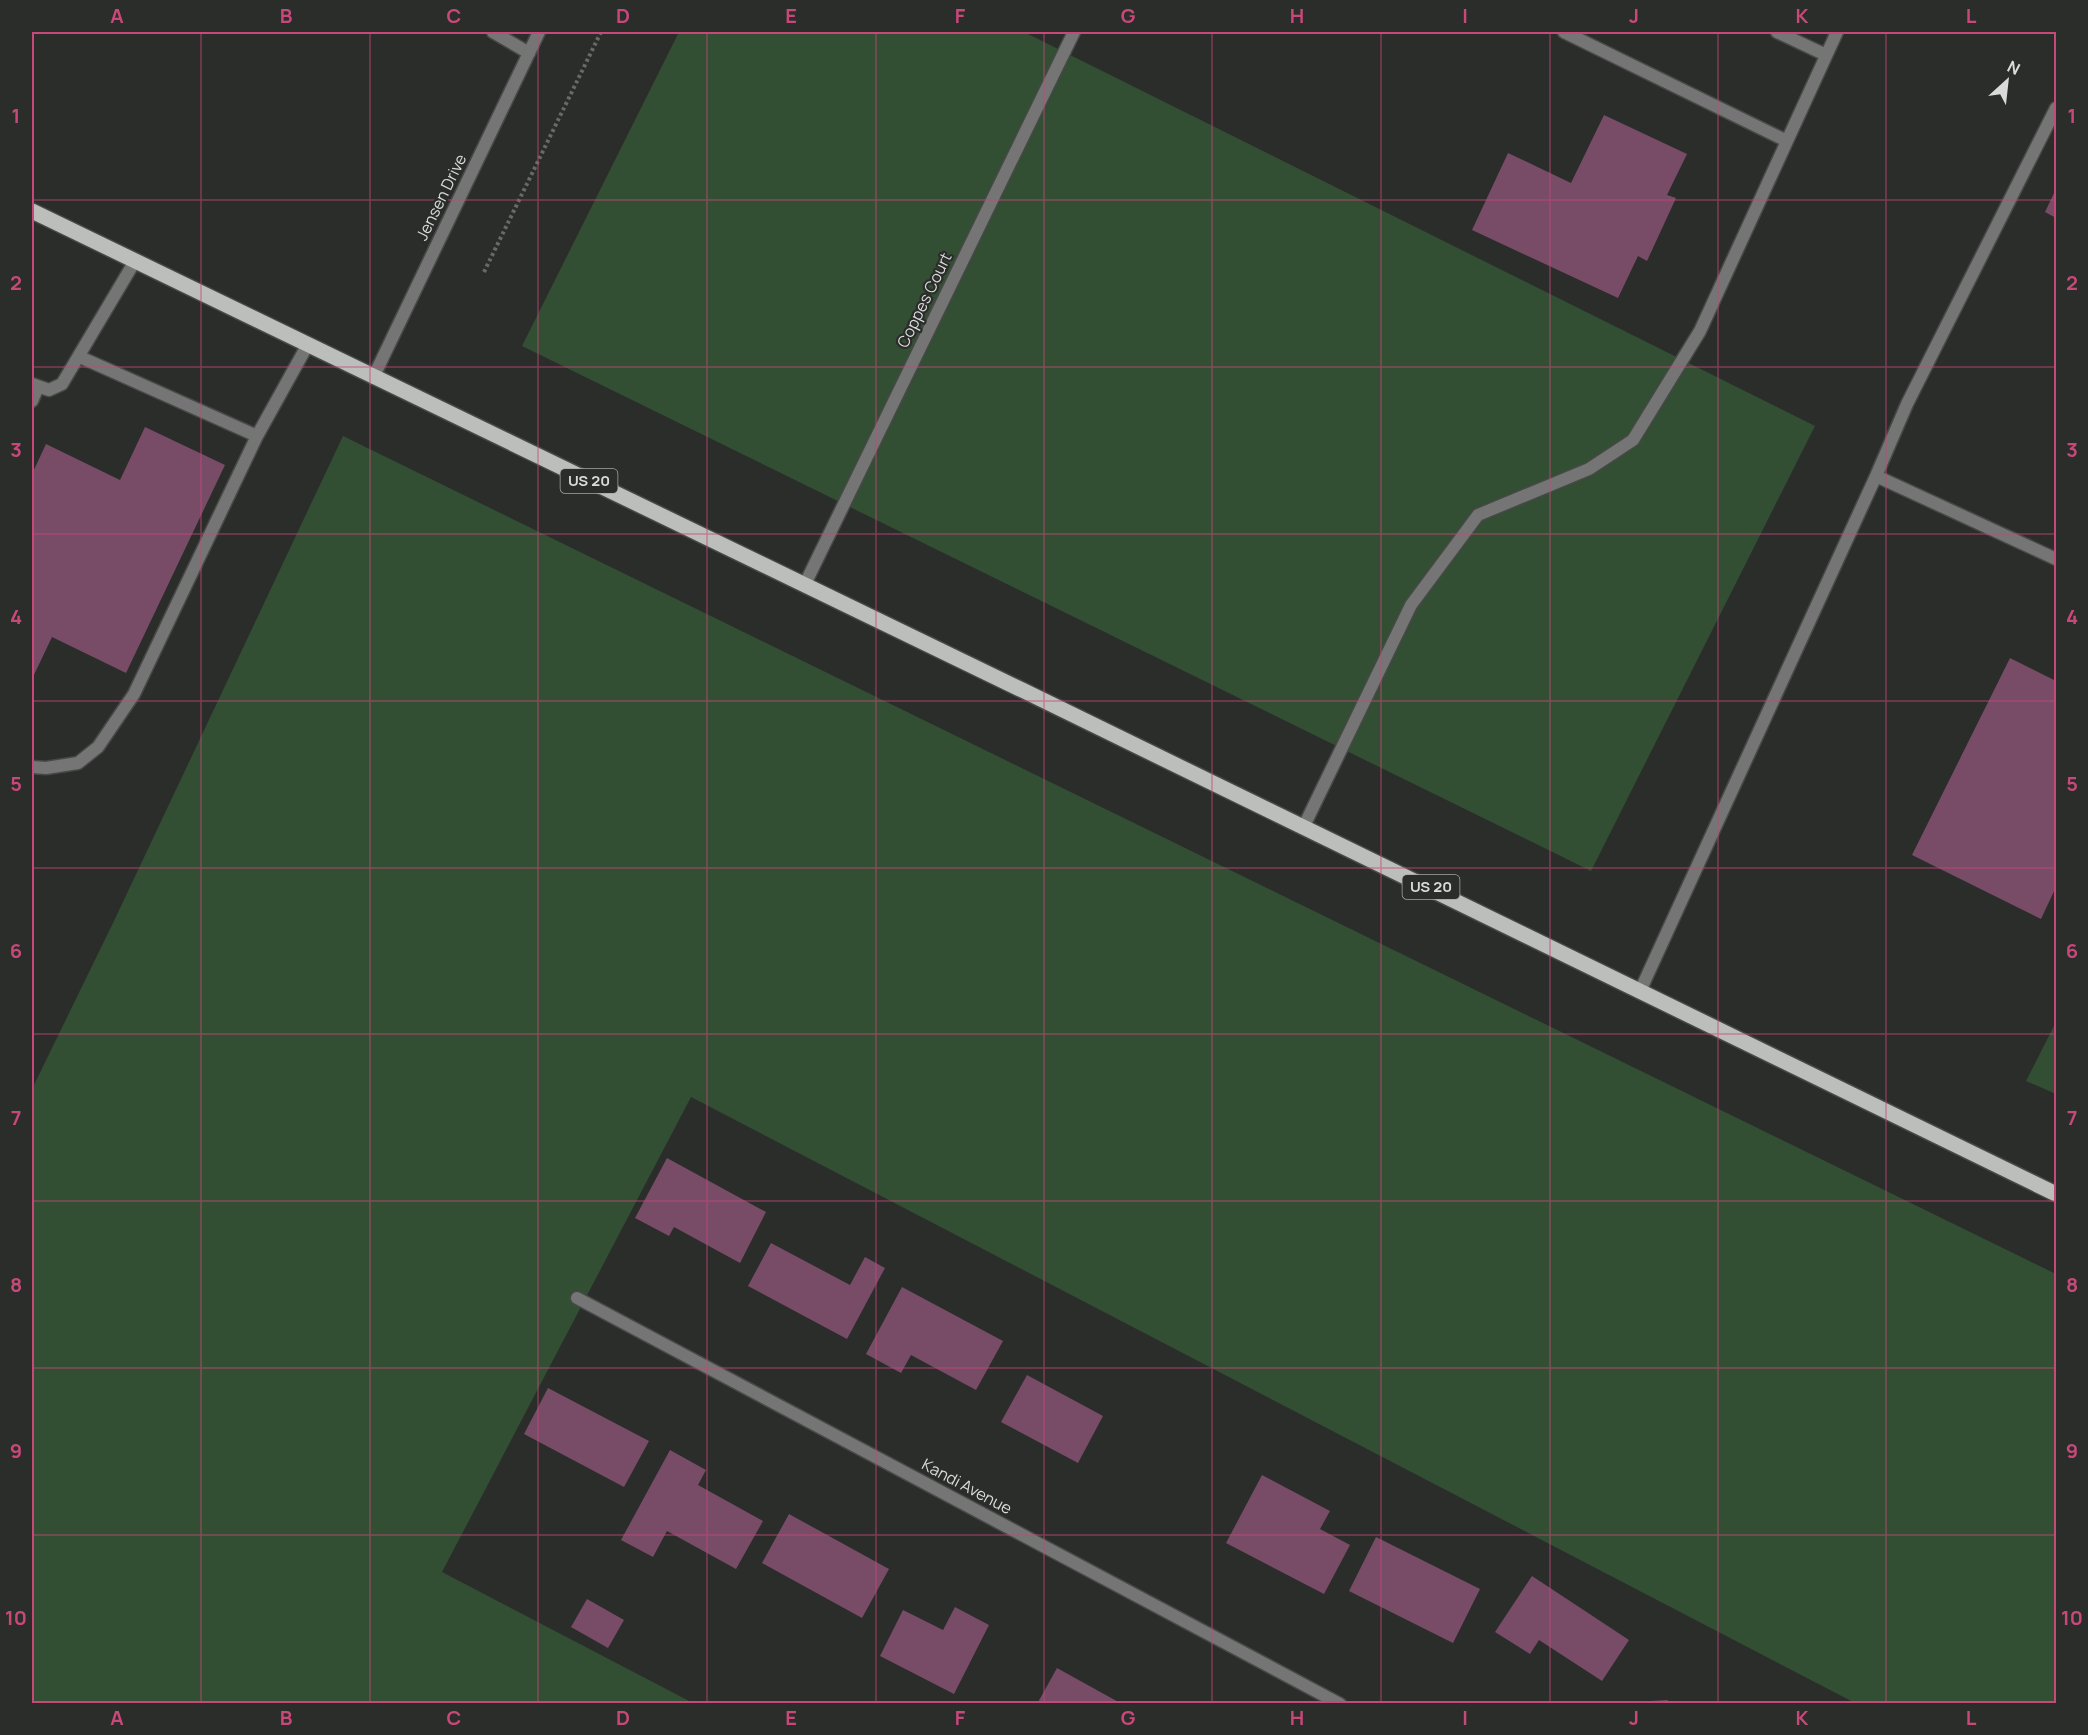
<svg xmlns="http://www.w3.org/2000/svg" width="2088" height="1735" font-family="Manrope,sans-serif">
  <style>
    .green { fill: #324e33 }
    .building { fill: #784b66 }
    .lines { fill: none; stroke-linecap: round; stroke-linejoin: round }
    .service-casing { stroke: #474947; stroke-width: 15 }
    .minor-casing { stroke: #474947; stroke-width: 15 }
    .primary-casing { stroke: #474947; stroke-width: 18 }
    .path { stroke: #686a68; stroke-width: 4; stroke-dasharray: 3 3; stroke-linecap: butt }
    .service { stroke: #747574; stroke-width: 12 }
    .minor { stroke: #747574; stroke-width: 12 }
    .primary { stroke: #bcbebc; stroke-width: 15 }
    .grid { fill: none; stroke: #c8487a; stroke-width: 1.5; stroke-opacity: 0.55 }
    .labels { text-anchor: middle; stroke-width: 4.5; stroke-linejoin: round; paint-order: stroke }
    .shield { fill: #2b2d2b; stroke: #a5a6a5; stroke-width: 1.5 }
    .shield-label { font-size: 15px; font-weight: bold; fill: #d9dad9 }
    .street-label { font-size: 16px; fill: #d9dad9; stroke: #2b2d2b }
    .neatline { fill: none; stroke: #c8487a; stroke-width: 2 }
    .grid-label { font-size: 20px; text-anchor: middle; font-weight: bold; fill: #c8487a }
  </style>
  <rect width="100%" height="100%" fill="#2b2d2b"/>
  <path class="green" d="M679,32H1024L1815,426L1591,871L522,346Z
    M343,436L2056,1274V1703H1855L691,1097L442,1572L693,1703H32V1089L113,923Z
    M2056,1022V1094L2026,1081Z"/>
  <path class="building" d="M1604,115L1687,154L1667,195L1676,198L1647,261L1638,256L1618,298L1472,230L1508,153L1571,183Z
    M2056,189V218L2045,212Z
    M145,427L225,465L126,673L52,637L32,679V474L46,444L120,480Z
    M2010,658L2056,681V887L2041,919L1912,855Z
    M667,1158L766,1212L740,1263L674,1227L669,1236L635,1218Z
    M771,1243L850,1285L865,1257L885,1268L847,1339L748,1286Z
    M902,1287L1003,1341L976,1390L911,1355L901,1373L866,1354Z
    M1027,1375L1103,1416L1078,1463L1001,1422Z
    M548,1388L649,1441L624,1487L524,1434Z
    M670,1450L706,1470L698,1485L763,1521L736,1569L667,1531L653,1557L621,1540Z
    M1262,1475L1330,1511L1320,1529L1350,1545L1324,1594L1226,1543Z
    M789,1514L889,1569L862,1618L762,1563Z
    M1376,1537L1480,1589L1453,1643L1349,1591Z
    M1532,1576L1629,1640L1602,1681L1539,1640L1530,1654L1495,1632Z
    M587,1599L624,1620L608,1648L571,1627Z
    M955,1607L989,1625L954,1694L880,1656L903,1610L943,1630Z
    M1057,1668L1122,1704H1037Z
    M1668,1700V1704H1633V1702Z"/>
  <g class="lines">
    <defs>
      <path id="service" d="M493,32L529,53
        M1564,32L1787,141
        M1777,32L1826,55
        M80,357L257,436L307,346
        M32,384L49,390L62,384L135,261
        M32,401L38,387
        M1876,476L2056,559
        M32,767L46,768L78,763L98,747L134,694L257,436
        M1304,826L1411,605L1478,515L1589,469L1633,440L1700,331L1837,32
        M1641,989L1876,476L1907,404L2056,108"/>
      <path id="minor" d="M373,378L539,32
        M805,584L1074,32
        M577,1298L1340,1704"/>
      <path id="primary" d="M32,211C706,539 1384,862 2056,1194"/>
    </defs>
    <use href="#service" class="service-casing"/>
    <use href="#minor" class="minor-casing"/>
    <use href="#primary" class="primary-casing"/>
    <path class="path" d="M484,272L601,32"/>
    <use href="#service" class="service"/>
    <use href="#minor" class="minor"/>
    <use href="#primary" class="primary"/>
  </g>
  <path class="grid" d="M201,32V1704M370,32V1704M538,32V1704M707,32V1704M876,32V1704M1044,32V1704M1212,32V1704M1381,32V1704M1550,32V1704M1718,32V1704M1886,32V1704M32,200H2056M32,367H2056M32,534H2056M32,701H2056M32,868H2056M32,1034H2056M32,1201H2056M32,1368H2056M32,1535H2056"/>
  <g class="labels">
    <g class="shield">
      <rect x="560.5" y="469" width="57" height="24" rx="4.5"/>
      <rect x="1402.5" y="875" width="57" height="24" rx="4.5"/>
    </g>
    <g class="shield-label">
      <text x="589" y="486">US 20</text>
      <text x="1431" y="892">US 20</text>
    </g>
    <g class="street-label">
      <text transform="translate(441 197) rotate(-64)" y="6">Jensen Drive</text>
      <text transform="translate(924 300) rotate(-64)" y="6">Coppes Court</text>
      <text transform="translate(967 1486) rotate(28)" y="6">Kandi Avenue</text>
    </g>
  </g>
  <rect width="2088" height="1735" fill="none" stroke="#2b2d2b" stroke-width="66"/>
  <g transform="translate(2007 81) rotate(27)" stroke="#2b2d2b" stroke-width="4.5" paint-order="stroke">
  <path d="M0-4.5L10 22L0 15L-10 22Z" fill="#d9dad9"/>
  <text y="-9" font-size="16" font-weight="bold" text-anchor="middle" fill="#d9dad9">N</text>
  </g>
  <rect x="33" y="33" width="2022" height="1669" class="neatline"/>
  <g class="grid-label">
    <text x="117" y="23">A</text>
    <text x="286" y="23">B</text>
    <text x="454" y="23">C</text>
    <text x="623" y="23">D</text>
    <text x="791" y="23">E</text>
    <text x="960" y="23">F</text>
    <text x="1128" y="23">G</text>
    <text x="1297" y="23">H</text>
    <text x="1465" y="23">I</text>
    <text x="1634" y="23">J</text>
    <text x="1802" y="23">K</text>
    <text x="1971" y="23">L</text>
    <text x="16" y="123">1</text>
    <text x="2072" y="123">1</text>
    <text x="16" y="290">2</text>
    <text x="2072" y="290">2</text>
    <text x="16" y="457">3</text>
    <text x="2072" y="457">3</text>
    <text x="16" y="624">4</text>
    <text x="2072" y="624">4</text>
    <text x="16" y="791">5</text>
    <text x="2072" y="791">5</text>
    <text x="16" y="958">6</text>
    <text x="2072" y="958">6</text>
    <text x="16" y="1125">7</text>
    <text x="2072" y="1125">7</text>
    <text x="16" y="1292">8</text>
    <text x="2072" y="1292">8</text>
    <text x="16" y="1458">9</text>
    <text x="2072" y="1458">9</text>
    <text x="16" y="1625">10</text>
    <text x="2072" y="1625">10</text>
    <text x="117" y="1725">A</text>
    <text x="286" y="1725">B</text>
    <text x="454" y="1725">C</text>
    <text x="623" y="1725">D</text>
    <text x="791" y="1725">E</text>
    <text x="960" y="1725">F</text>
    <text x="1128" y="1725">G</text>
    <text x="1297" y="1725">H</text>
    <text x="1465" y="1725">I</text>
    <text x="1634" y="1725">J</text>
    <text x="1802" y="1725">K</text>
    <text x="1971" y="1725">L</text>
  </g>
</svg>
